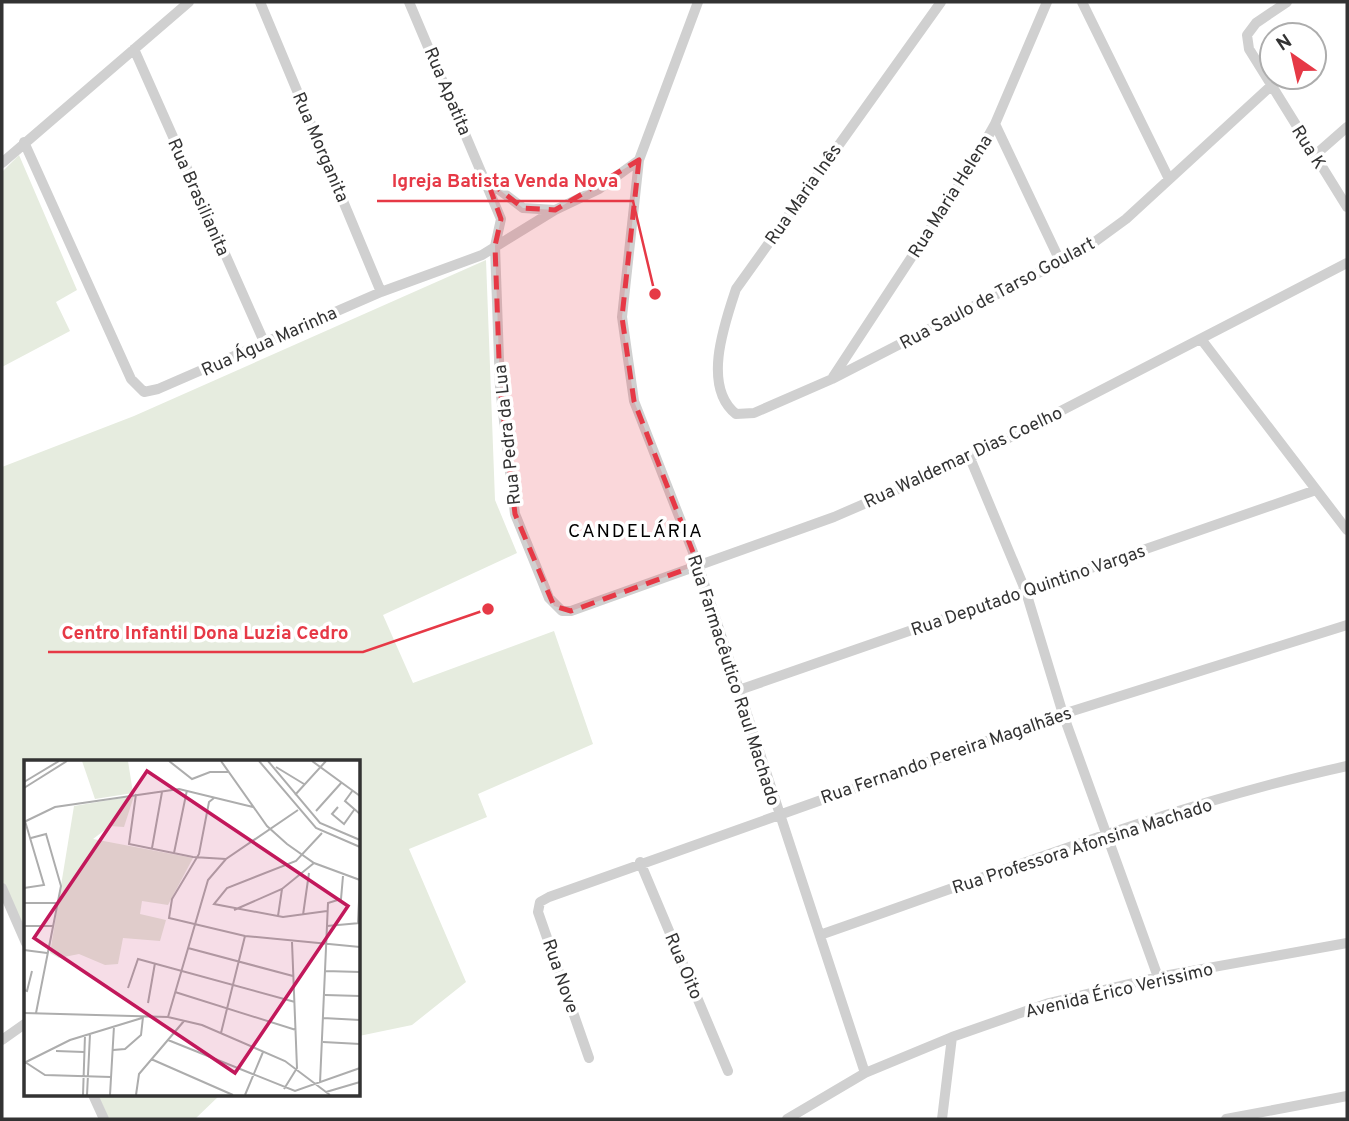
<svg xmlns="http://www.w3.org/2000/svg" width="1349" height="1121" font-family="Overpass,sans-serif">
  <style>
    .green { fill: #e6ecdf }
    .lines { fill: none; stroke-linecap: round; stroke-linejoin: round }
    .minor { stroke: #d0d0d0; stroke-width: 10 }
    .marked { fill: #e63946; fill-opacity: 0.2; stroke: #e63946; stroke-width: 5; stroke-dasharray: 14 9; stroke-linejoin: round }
    .labels { text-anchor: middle; stroke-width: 7; stroke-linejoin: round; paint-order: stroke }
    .street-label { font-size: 18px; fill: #333; stroke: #fff }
    .neighbourhood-label { font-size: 19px; letter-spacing: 2px; fill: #000; stroke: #fff }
    .inset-road { fill: none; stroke: #adadad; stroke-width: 2 }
    .view { fill: #c2185b; fill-opacity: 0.15; stroke: #c2185b; stroke-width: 3.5 }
    .inset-edge { fill: none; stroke: #333; stroke-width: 3.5 }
    .leader { fill: none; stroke: #e63946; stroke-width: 2.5 }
    .callout-dot { fill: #e63946; stroke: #fff; stroke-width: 2.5 }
    .callout-label { font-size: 19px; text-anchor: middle; font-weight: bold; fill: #e63946; stroke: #fff; stroke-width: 7; stroke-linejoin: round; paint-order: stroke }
  </style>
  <rect width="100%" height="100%" fill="#fff"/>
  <path class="green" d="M19,155L77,290L56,302L70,331L2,367V172Z
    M486,260L495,500L517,553L383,615L413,683L554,631L593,744L478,794L487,817L409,849L466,982L412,1025L359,1036V762H26V935L2,880V467L134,416Z
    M98,1095H220L195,1119H109Z"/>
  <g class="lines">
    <path class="minor" d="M260,2L381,292
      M409,2L501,219L495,246L500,387L515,514L549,598L562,611H571L834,517L970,458L1347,263
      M698,2L639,160L622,317L634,401L698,565L865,1073
      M941,2L736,289C724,325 702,387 736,414L754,413L832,379L1085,249L1126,219L1271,86
      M1082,2L1169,179
      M1287,2L1256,23L1247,35L1249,49L1347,207
      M134,49L265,344
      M995,124L1061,263
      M24,142L131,379L144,392L158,389L381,292L482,255L555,210L599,189L639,160
      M1314,156L1347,127
      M2,163L189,2
      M489,182L523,208L555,210
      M1201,339L1347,530
      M833,377L972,165L995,124L1047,2
      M970,458L1026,592L1063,714L1158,977
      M739,690L1316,490
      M640,862L728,1071
      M2,888L26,943
      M820,935C994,875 1168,805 1347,766
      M2,1040L26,1023
      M589,1058L538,912L540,902L549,897L1063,714L1347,625
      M93,1095L104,1119
      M787,1119L865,1073L952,1037L1049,1003L1158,977L1347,943
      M942,1119L952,1037
      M1226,1119L1347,1096"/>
  </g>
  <path class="marked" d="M639,160L622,317L634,401L698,565L571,611L554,606L515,514L500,387L495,246L501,219L487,180L523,208L555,210Z"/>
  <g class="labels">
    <g class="street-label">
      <text transform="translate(448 91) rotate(67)" y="6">Rua Apatita</text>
      <text transform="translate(321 147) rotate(67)" y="6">Rua Morganita</text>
      <text transform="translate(1309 147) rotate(58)" y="6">Rua K</text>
      <text transform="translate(803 194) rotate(-55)" y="6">Rua Maria Inês</text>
      <text transform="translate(950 196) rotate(-58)" y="6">Rua Maria Helena</text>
      <text transform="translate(199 197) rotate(66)" y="6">Rua Brasilianita</text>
      <text transform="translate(997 293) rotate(-28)" y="6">Rua Saulo de Tarso Goulart</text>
      <text transform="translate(269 341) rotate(-24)" y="6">Rua Água Marinha</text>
      <text transform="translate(507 435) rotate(-96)" y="6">Rua Pedra da Lua</text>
      <text transform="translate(963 457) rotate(-25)" y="6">Rua Waldemar Dias Coelho</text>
      <text transform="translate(1028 590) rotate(-19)" y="6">Rua Deputado Quintino Vargas</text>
      <text transform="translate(734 680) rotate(72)" y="6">Rua Farmacêutico Raul Machado</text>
      <text transform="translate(946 755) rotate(-19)" y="6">Rua Fernando Pereira Magalhães</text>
      <text transform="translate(1082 846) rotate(-18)" y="6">Rua Professora Afonsina Machado</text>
      <text transform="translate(684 966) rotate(67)" y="6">Rua Oito</text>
      <text transform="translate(561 976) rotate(71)" y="6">Rua Nove</text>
      <text transform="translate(1119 990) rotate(-13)" y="6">Avenida Érico Verissimo</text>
    </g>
    <g class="neighbourhood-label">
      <text x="636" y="537">CANDELÁRIA</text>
    </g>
  </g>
  <g transform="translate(24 760)">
    <rect width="336" height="336" fill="#fff"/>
    <path d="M58,1H104L109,33L71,39ZM110,36L100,67L86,66L69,79L169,98L144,145L118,141L116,154L142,160L136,181L99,178L94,204L81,205L55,194L35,198L26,193L50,46Z" fill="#e6ecdf"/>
    <path class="inset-road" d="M145,1L168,19L186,12H204M197,1L243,66L263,84L290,103L336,120M235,1L292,68L336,87M244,1L296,63L336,80M288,1L336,36M252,7L280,24M0,22L35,1M0,28L43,1M329,30L321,41L336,54M112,34L105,84L169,97L202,99M271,35L302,1M190,38L185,42L175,94L148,139L145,158L221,176L336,187M314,47L308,54L320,64L330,50M292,51L318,22M0,62L31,47L155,29L229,47M298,73L272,101L203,128L190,144L259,157L303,151M7,78L22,74L37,126L12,253M128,88L138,32M150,93L163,30M0,128L20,125L1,61M0,143H33M210,150L258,129L290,103M279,155L285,113M254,156L258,129M334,163L336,120M0,166H29M303,166L336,163M164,188L269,216M0,190L23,193M301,211L336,212M104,228L114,199L271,242M0,230L3,231L8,211M151,232L272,270M301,235L336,236M124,243L131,203M0,253L144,257L178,265L261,301L306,335M144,257L184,120L202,99L274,50M299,258L336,260M197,273L221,176M144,280L271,331L336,308M299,282L336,284M89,290L101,289L117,275L119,257M32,291L60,292M127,299L209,335M1,302L21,315L87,317M0,303L46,280L118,258M296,323L304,143L317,139L319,116M260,329L273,308L268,182M302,332L336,322M59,335L61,275M63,335L66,274M86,335L90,266M112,335L115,314L160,261M221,335L239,292"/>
    <path class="view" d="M123,11L324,146L211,313L10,178Z"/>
    <rect width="336" height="336" class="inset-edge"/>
  </g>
  <path class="leader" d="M655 294L633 201H377M488 609L363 652H48"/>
  <g class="callout-dot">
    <circle cx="655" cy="294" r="7"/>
    <circle cx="488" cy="609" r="7"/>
  </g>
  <g class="callout-label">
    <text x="505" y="187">Igreja Batista Venda Nova</text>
    <text x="205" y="639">Centro Infantil Dona Luzia Cedro</text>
  </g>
  <rect width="1349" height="1121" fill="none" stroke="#333333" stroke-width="7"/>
  <g transform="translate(1293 56) rotate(326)"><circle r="33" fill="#ffffff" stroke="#adadad" stroke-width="2"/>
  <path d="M0-5L12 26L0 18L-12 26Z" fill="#e63946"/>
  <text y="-10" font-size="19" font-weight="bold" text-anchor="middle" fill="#333333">N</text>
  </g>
</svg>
